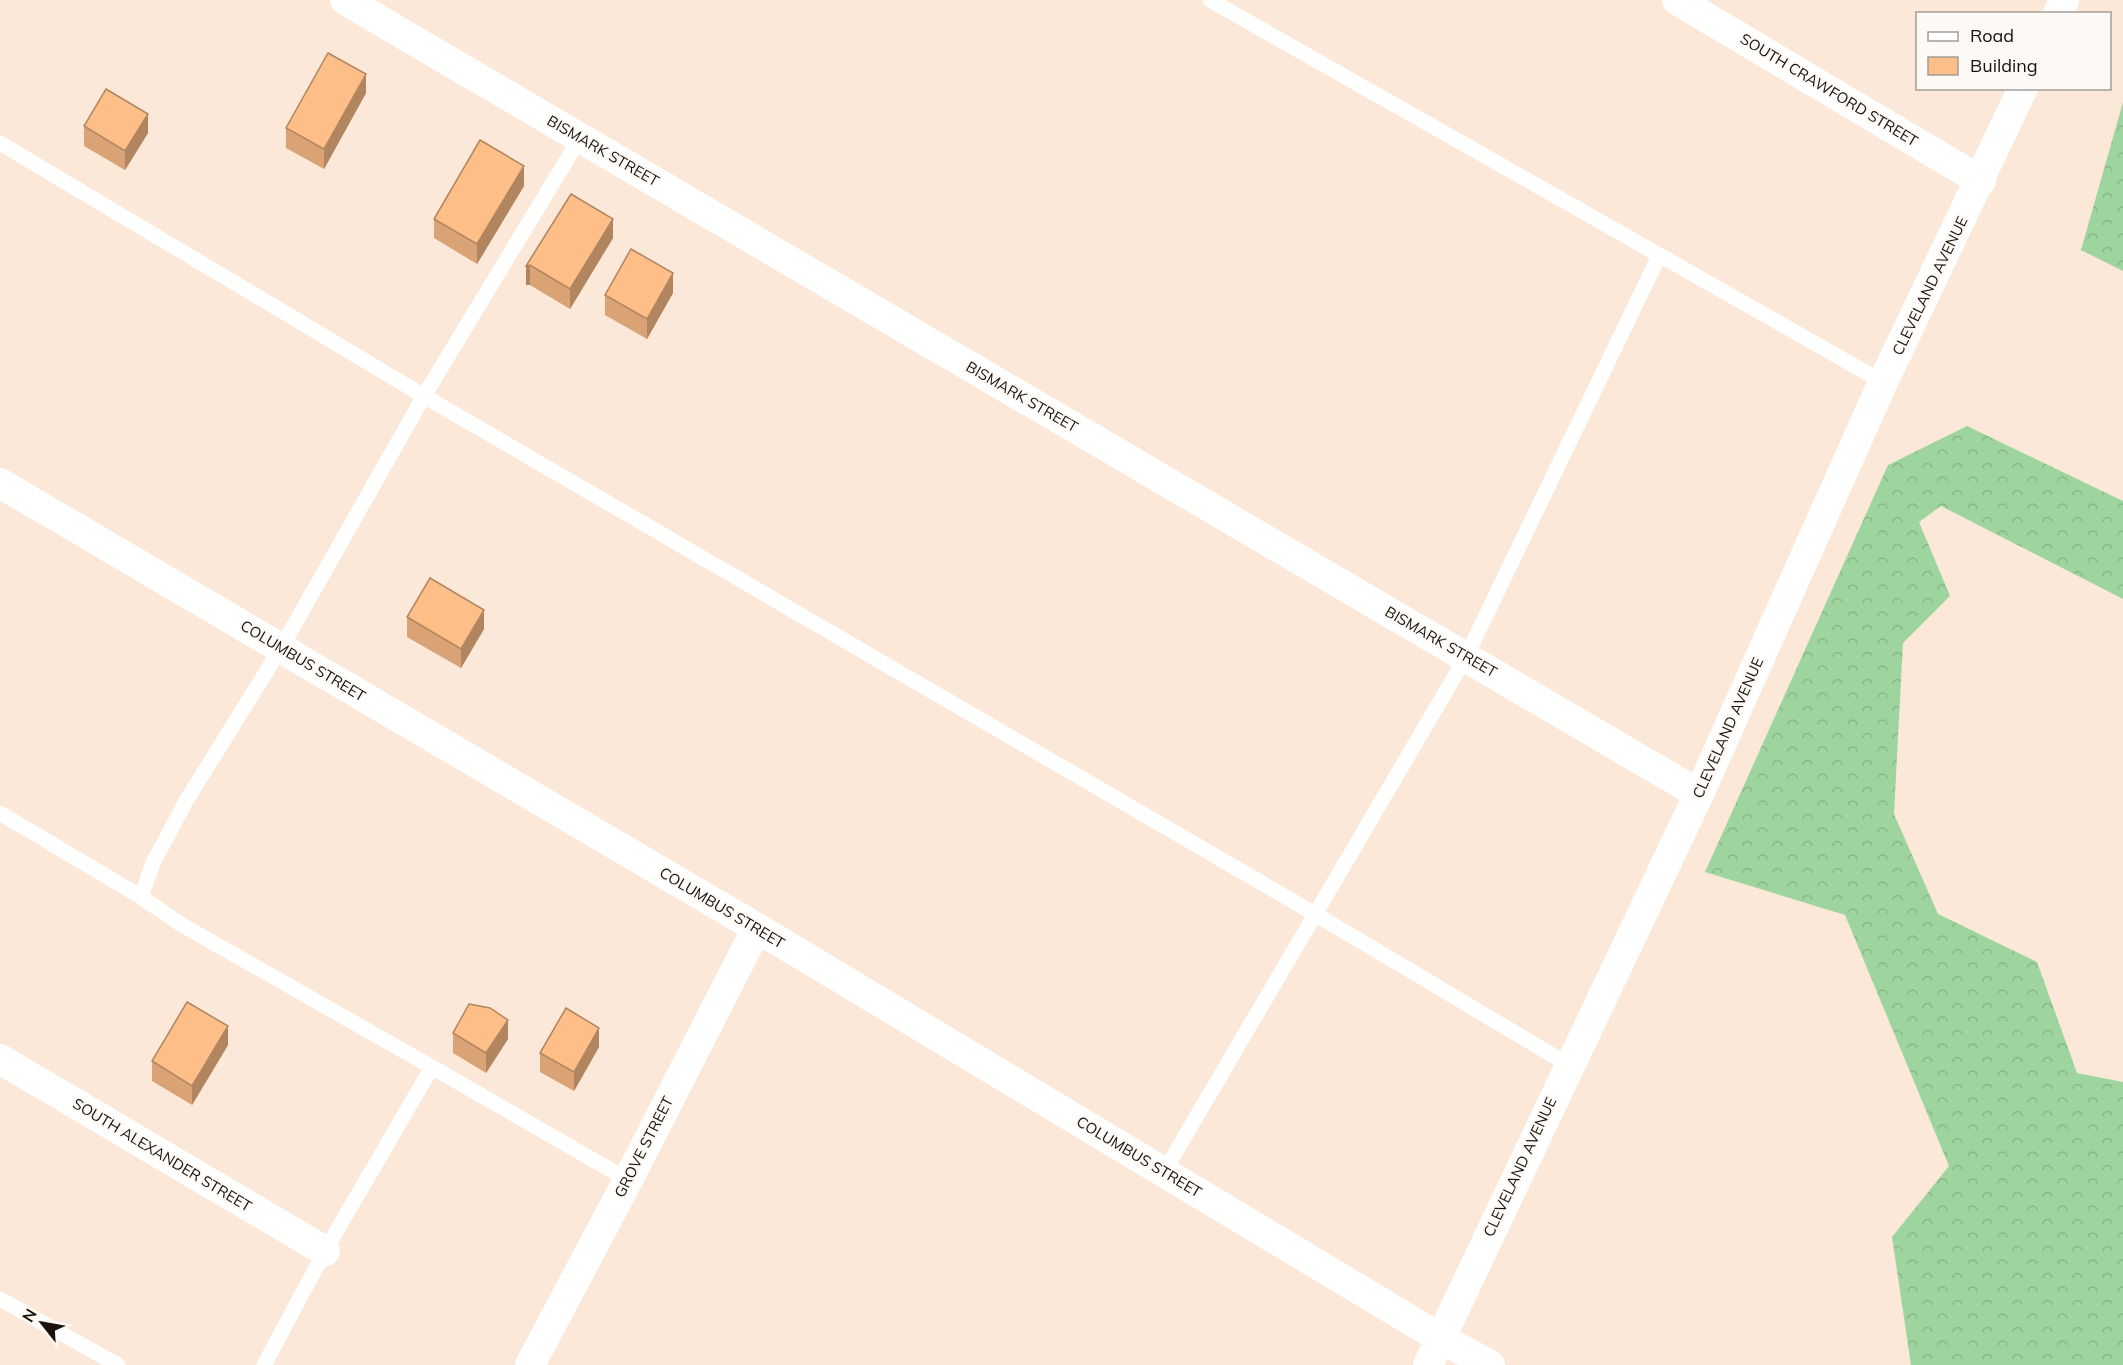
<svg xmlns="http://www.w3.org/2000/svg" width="2123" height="1365" font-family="Mulish,sans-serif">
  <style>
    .forest { fill: url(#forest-crowns) }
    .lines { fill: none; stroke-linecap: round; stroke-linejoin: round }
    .service { stroke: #fff; stroke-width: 15 }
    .minor { stroke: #fff; stroke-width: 30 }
    .wall { fill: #daa375 }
    .shaded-wall { fill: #b1855f }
    .building { fill: #fdbe88; stroke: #b1855f; stroke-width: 1.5 }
    .labels { text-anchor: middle; stroke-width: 4.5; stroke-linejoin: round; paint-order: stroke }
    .street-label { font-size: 15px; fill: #19120d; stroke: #fdf9f5 }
  </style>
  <defs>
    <pattern id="forest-crowns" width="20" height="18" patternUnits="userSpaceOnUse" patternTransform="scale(1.5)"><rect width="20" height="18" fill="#9ed59e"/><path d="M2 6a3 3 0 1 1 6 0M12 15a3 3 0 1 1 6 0" fill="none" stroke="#88b687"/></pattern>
  </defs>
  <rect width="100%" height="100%" fill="#fce8d8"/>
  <path class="forest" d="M2123,102V271L2081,250Z
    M1967,426L2123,501V599L1941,506L1919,522L1950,596L1903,643L1894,814L1938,914L2037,962L2077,1073L2123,1082V1365H1911L1892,1237L1949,1166L1845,915L1705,872L1888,465Z"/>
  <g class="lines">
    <path class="service" d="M1210,0L1883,382
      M0,143L424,396L1315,914L1569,1065
      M0,813L141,897L182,925L432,1067L628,1180
      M141,897L153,863L186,801L281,648L424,396L580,138
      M1164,1172L1466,657L1659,256
      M0,1299L118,1365
      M264,1365L325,1251L432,1067"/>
    <path class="minor" d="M345,0L1699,794
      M1677,0L1981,181
      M2058,14L2064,0
      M0,483L757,928L1440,1338L1490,1365
      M0,1059L325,1251
      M530,1365L628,1180L757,928
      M1428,1365L1699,794L1883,382L2023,88"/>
  </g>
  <path class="wall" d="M366,93L324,169L286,148V128Z
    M84,126L148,133L125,170L84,146Z
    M524,186L477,264L434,238V219Z
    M613,238L570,309L530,285H526V266Z
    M673,293L647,339L605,315V295Z
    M407,617L484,629L461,668L407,637Z
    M453,1033L508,1039L486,1073L453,1053Z
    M228,1045L192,1105L152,1081V1061Z
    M599,1047L574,1091L540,1072V1053Z"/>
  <path class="shaded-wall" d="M366,74V93L324,169V149Z
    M148,114V133L125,170V151Z
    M524,166V186L477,264V244Z
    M613,219V238L570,309V289Z
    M530,265V285H526V266Z
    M673,273V293L647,339V319Z
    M484,610V629L461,668V649Z
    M508,1020V1039L486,1073V1053Z
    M228,1026V1045L192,1105V1086Z
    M599,1028V1047L574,1091V1072Z"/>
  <path class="building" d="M328,53L366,74L324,149L286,128Z
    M106,89L148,114L125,151L84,126Z
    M480,140L524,166L477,244L434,219Z
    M571,194L613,219L570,289L530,265L526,266Z
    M631,249L673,273L647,319L605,295Z
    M430,578L484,610L461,649L407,617Z
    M187,1002L228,1026L192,1086L152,1061Z
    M469,1004L490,1008L508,1020L486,1053L453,1033Z
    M566,1008L599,1028L574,1072L540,1053Z"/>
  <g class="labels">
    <g class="street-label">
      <text transform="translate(1829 90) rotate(31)" y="5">SOUTH CRAWFORD STREET</text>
      <text transform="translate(603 151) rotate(30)" y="5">BISMARK STREET</text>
      <text transform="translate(1930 286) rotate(-64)" y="5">CLEVELAND AVENUE</text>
      <text transform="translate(1022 397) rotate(30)" y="5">BISMARK STREET</text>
      <text transform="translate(1441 642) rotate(30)" y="5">BISMARK STREET</text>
      <text transform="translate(303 661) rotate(31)" y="5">COLUMBUS STREET</text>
      <text transform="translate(1728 728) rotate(-66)" y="5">CLEVELAND AVENUE</text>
      <text transform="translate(722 908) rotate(31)" y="5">COLUMBUS STREET</text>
      <text transform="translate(644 1147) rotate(-63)" y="5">GROVE STREET</text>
      <text transform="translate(162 1155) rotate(31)" y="5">SOUTH ALEXANDER STREET</text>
      <text transform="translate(1139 1157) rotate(31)" y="5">COLUMBUS STREET</text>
      <text transform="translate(1520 1167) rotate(-65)" y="5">CLEVELAND AVENUE</text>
    </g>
  </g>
  <rect x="1916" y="12" width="195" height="78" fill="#fdf9f5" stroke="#a29d98" stroke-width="1.5"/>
  <rect x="1928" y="32" width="30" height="9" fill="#ffffff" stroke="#a29d98" stroke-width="1.5"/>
  <text x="1970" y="42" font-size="18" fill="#19120d">Road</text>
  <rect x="1928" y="57" width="30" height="18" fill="#fdbe88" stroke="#a29d98" stroke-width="1.5"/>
  <text x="1970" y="72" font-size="18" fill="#19120d">Building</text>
  <g transform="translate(42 1323) rotate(301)" stroke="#fdf9f5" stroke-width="4.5" paint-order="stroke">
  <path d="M0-4.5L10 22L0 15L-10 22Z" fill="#19120d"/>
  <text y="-9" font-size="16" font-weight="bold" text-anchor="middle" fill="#19120d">N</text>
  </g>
</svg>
